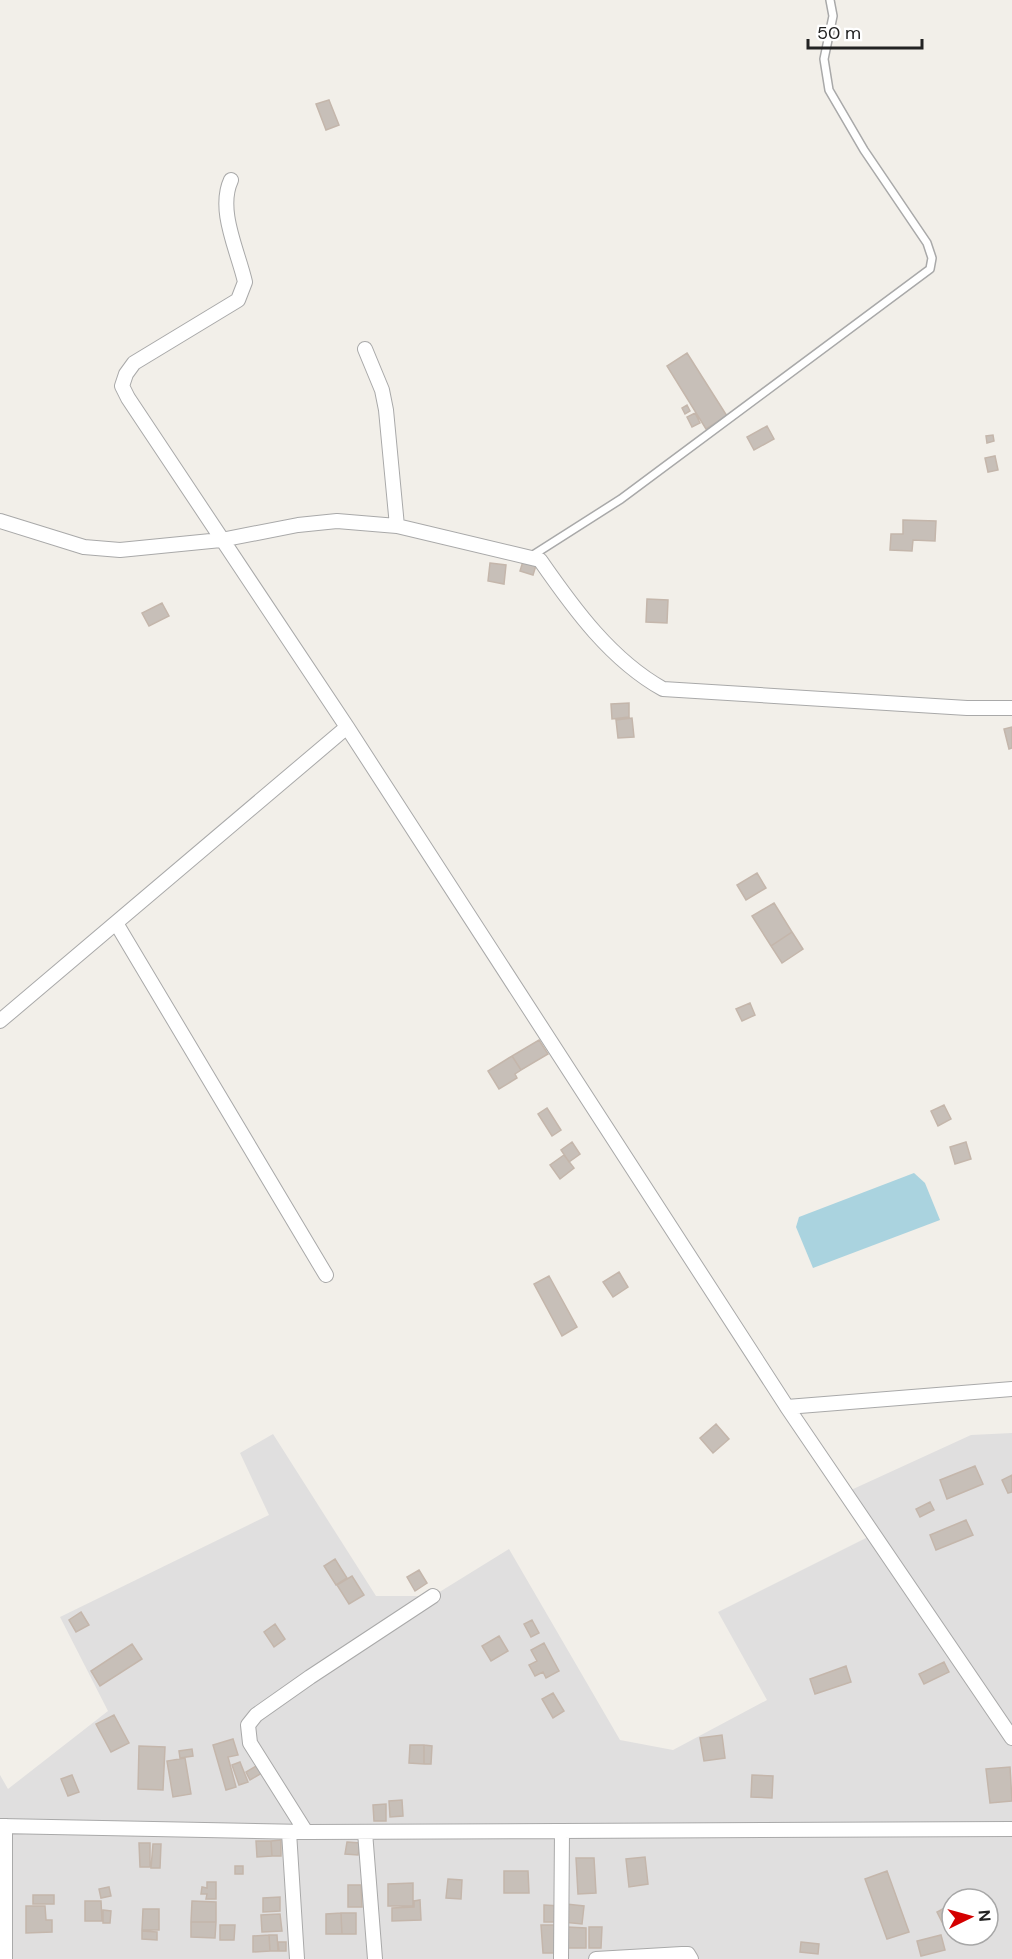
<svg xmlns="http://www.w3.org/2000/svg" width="1012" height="1959" font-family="'DM Sans',sans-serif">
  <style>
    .residential { fill: #e0dfdf; fill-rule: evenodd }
    .water { fill: #aad3df }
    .building { fill: #c7bfb8; stroke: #c4b6ab; stroke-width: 1.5 }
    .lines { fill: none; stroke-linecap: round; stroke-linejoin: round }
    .service-casing { stroke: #a9a9a9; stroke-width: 10 }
    .minor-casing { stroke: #a9a9a9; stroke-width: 16 }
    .service { stroke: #fff; stroke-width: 7 }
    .minor { stroke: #fff; stroke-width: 14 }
  </style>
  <rect width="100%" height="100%" fill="#f2efe9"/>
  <path class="residential" d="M1012,1433V1959H0V1775L8,1789L108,1711L60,1617L269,1515L240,1453L273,1434L376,1596H433L509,1549L620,1740L673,1750L767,1700L718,1612L880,1531L851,1490L971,1435ZM952,1899H988V1935H952Z"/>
  <path class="water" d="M914,1173L925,1183L940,1220L813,1268L796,1227L799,1217Z"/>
  <path class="building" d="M329,100L339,125L326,130L316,104Z
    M687,353L727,416L706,429L667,366Z
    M687,405L690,411L685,414L682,408Z
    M695,413L700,423L692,427L687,417Z
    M767,426L774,439L754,450L747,437Z
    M993,435L994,441L987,443L986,436Z
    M995,456L998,470L988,472L985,458Z
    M903,520L936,521L935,541L913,540L912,551L890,550L891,534H903Z
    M524,558L537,562L533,575L520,571Z
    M490,563L506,565L504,584L488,581Z
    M647,599L668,600L667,623L646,622Z
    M162,603L169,616L149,626L142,613Z
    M629,703V717L612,719L611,704Z
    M632,718L634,737L618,738L616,720Z
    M1012,727V748L1009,749L1004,729Z
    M757,873L766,888L746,900L737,885Z
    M774,903L792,932L771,946L752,916Z
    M792,932L803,949L782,963L771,946Z
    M750,1003L755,1015L742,1021L736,1009Z
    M539,1040L548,1054L521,1070L512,1056Z
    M512,1056L521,1070L515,1074L517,1078L499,1089L488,1071Z
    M944,1105L951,1119L938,1126L931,1111Z
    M547,1108L561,1130L552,1136L538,1114Z
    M572,1142L580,1154L569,1162L561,1150Z
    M966,1142L971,1159L955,1164L950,1147Z
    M564,1155L574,1168L560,1179L550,1165Z
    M619,1272L628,1287L613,1297L603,1282Z
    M549,1276L577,1327L562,1336L534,1284Z
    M716,1424L729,1439L713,1453L700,1438Z
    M975,1466L983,1484L947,1499L940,1480Z
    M1012,1475V1492L1008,1493L1002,1480Z
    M930,1502L934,1510L920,1517L916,1509Z
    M966,1520L973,1535L936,1550L930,1535Z
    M335,1559L347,1578L336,1585L324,1566Z
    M419,1570L427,1583L415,1591L407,1577Z
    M352,1576L364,1595L349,1604L337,1585Z
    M81,1612L89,1625L76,1632L69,1620Z
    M532,1620L539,1633L531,1637L524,1624Z
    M275,1624L285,1639L274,1647L264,1632Z
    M499,1636L508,1651L491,1661L482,1646Z
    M544,1643L559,1671L546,1678L543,1672L535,1676L529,1665L537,1661L531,1650Z
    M132,1644L142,1659L100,1686L91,1671Z
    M944,1662L949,1672L924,1684L919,1674Z
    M846,1666L851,1682L815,1694L810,1679Z
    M553,1693L564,1711L553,1718L542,1699Z
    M114,1715L129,1743L111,1752L96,1724Z
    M722,1735L725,1758L704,1761L700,1738Z
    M233,1739L238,1755L228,1757L236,1787L226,1790L213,1745Z
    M410,1745H424V1764L409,1763Z
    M424,1745L432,1746L431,1764H424Z
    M139,1746L165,1747L163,1790L138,1789Z
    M192,1749L193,1756L180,1758L179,1751Z
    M185,1758L191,1794L173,1797L167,1761Z
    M240,1762L248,1782L239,1785L232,1765Z
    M258,1765L262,1773L250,1780L246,1772Z
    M1010,1767L1012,1801L990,1803L986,1769Z
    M72,1775L79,1792L68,1796L61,1779Z
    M752,1775L773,1776L772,1798L751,1797Z
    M402,1800L403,1816L390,1817L389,1801Z
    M386,1804V1821H374L373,1805Z
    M281,1840V1856H272L271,1841Z
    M256,1841H271L272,1856L257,1857Z
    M347,1842L360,1843L358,1855L345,1854Z
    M139,1843H150V1867H140Z
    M153,1844H161L160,1868H151Z
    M645,1857L648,1884L629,1887L626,1859Z
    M576,1858H594L596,1893L578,1894Z
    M235,1866H243V1874H235Z
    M504,1871H528L529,1893H504Z
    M887,1871L909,1932L887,1939L865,1879Z
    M448,1879L462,1880L461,1899L446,1898Z
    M207,1882H216V1899H206L207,1894H201L202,1887L207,1888Z
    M413,1883V1906H388V1884Z
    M348,1885H361L362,1907H348Z
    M109,1887L111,1896L101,1898L99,1889Z
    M33,1895H54V1904H33Z
    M280,1897V1911L263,1912V1898Z
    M420,1900L421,1920L392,1921V1908L414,1907V1901Z
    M85,1901H101L102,1921H85Z
    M192,1901L216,1902V1922H191Z
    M566,1904L584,1906L582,1924L563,1922Z
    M544,1905L560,1906L559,1922H544Z
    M26,1906H45L46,1920H52V1932L26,1933Z
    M948,1906L952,1920L943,1924L937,1912Z
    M143,1909H159V1930H142Z
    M103,1910L111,1911L110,1923H103Z
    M341,1913L342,1934H326V1914Z
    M341,1913H356V1934H342Z
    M280,1914L282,1931L262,1932L261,1915Z
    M191,1922H216L215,1938L191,1937Z
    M220,1925H235L234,1940H220Z
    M541,1925H559L560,1953H543Z
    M567,1927L586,1928V1948H567Z
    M589,1927H602L601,1948H589Z
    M142,1931L157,1932V1940L142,1939Z
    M269,1935L270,1951L253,1952V1936Z
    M269,1935H277L278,1951H270Z
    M941,1935L945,1950L921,1956L917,1941Z
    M278,1942H286V1951H279Z
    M801,1942L819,1944L818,1954L800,1952Z"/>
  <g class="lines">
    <defs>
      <path id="service" d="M530,557L621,499L930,269L932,258L927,243L864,150L829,90L824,59L833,16L830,0"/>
      <path id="minor" d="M231,180C217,210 238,251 245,282L238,300L134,363L126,374L122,386L128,398L347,727L787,1407L1012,1738
        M365,349L382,390L386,410L397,526
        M0,521L84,547L120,550L221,540L298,525L337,521L397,526L540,560C574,609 611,660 663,689L967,708H1012
        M116,923L326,1275
        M0,1021L347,727
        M787,1407L1012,1389
        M0,1826L306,1832L1012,1829
        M5,1826V1959
        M289,1832L297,1959
        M306,1832L250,1743L248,1725L256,1715L310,1677L433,1596
        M365,1832L375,1959
        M561,1959L562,1831
        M596,1959L682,1954H688L691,1959"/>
    </defs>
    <use href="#service" class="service-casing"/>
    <use href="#minor" class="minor-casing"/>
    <use href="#service" class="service"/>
    <use href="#minor" class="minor"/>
  </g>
  <g transform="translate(970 1917) rotate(85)"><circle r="28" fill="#ffffff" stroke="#a7a7a7" stroke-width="1.5"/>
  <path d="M0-4.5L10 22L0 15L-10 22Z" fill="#d40000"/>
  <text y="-9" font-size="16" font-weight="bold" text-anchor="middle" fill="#222222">N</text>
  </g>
  <path d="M808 39v9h114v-9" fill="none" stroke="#222222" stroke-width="3"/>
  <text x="817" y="39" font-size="18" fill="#222222" stroke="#ffffff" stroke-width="4.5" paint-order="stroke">50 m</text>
</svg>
